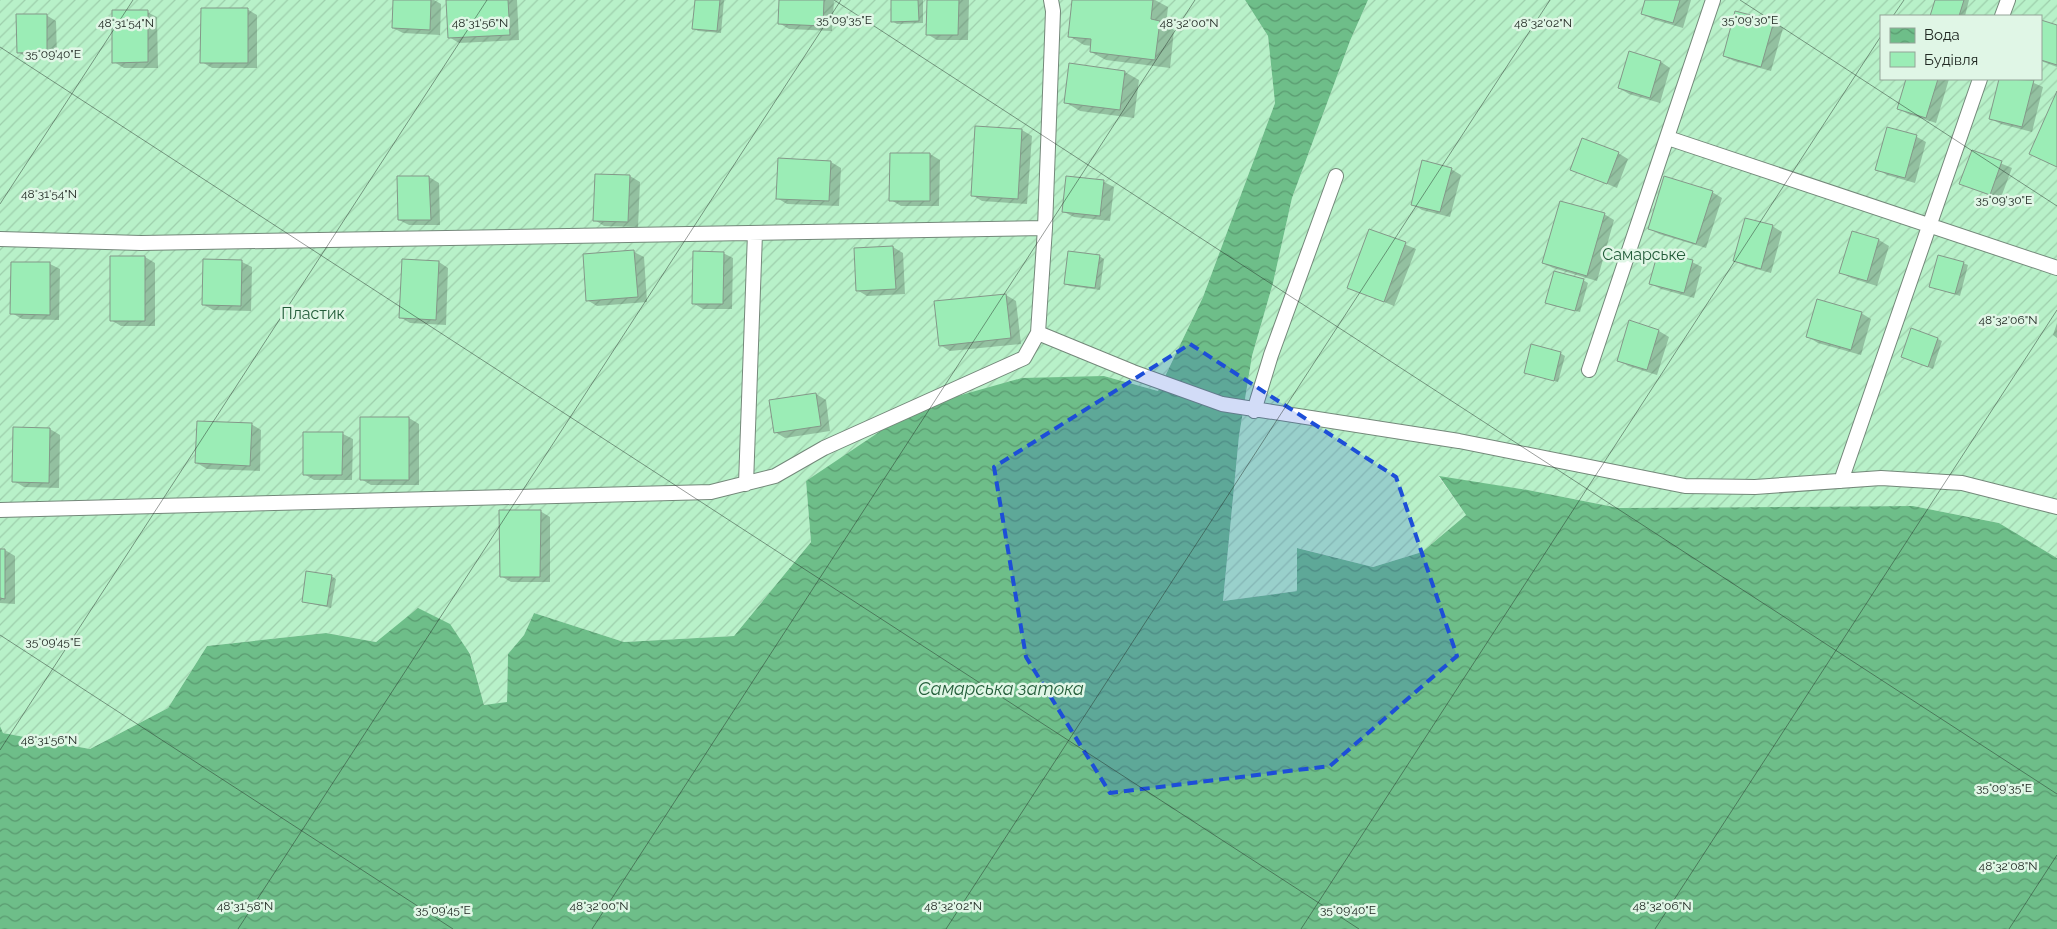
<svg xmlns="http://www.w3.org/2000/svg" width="2057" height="929" font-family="Raleway,sans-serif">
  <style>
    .garden { fill: url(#garden-furrows); fill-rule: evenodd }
    .water { fill: url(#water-waves) }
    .shadow { fill: #0003 }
    .building { fill: #9bedb6; stroke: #849889 }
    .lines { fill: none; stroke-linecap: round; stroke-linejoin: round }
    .service-casing { stroke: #74887a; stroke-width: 16 }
    .service { stroke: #fff; stroke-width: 14 }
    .marked { fill: #1d4ed8; fill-opacity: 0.2; stroke: #1d4ed8; stroke-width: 4; stroke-dasharray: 10 6; stroke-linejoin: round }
    .ticks { fill: none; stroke: #212923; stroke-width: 1; stroke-opacity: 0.45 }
    .labels { text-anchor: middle; stroke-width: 5; stroke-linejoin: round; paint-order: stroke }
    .park-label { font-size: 16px; fill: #225c39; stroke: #e0f6e6 }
    .water-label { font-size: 18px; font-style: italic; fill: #255f3b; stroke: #e0f6e6 }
    .ticks-label { font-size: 12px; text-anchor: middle; fill: #212923; stroke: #e0f6e6; stroke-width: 5; stroke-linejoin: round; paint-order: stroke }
  </style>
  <defs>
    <pattern id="garden-furrows" width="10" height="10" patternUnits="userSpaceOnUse" patternTransform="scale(1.25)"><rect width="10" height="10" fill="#b8f1c9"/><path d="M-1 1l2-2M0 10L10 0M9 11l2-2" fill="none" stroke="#9ecfac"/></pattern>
    <pattern id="water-waves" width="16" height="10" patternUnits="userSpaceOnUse" patternTransform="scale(1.25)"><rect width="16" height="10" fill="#6ebe89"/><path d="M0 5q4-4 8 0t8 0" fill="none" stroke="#5a9a70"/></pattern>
  </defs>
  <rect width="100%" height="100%" fill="#e0f6e6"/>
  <path class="garden" d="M0,0H1245L1268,36L1275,103L1203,297L1158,391L1104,376L806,481L811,542L734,636L624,642L534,613L524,635L508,654L507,703L484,705L470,653L418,609L376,642L326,633L207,646L168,708L90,749L3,733L0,726Z
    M1368,0H2057V558L1999,523L1913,506L1619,508L1528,490L1439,477L1466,515L1422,552L1373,567L1298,548L1297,591L1223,601L1239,436L1252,356L1273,283L1292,198L1350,41ZM1881,16H2041V79H1881Z"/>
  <path class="water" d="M1245,0H1368L1350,41L1292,198L1273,283L1252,356L1239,436L1223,601L1297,591V548L1373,567L1422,552L1466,515L1439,476L1528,490L1619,508L1913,506L1999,523L2057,558V929H0V726L3,733L90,749L168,708L207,646L326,633L376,642L418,608L450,624L470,654L484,705L507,702L508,654L524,635L534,613L624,642L734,636L811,542L806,481L915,408L1022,378L1104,376L1158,391L1203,297L1275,103L1268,36Z"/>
  <path class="shadow" d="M394,0H434L441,4L440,35L403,33L393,28Z
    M447,0H517L519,40L459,43L449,37Z
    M696,0H724L721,33L698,31L693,28Z
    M780,0H834L832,31L789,29L779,23Z
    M892,0H923V23L897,24L892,21Z
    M928,0H969L968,40H937L927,34Z
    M1073,0H1155L1168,7L1166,25L1174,30L1170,68L1106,60L1091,52L1092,46L1084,45L1069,36Z
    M1646,0H1691L1683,28L1652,19L1642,13Z
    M1936,0H1969L1965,16H1932Z
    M247,9L257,15V68H212L202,62Z
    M147,12L157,17L158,68H124L114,62Z
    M46,15L56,21L57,57L28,58L18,52Z
    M2041,21L2057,27V67L2041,61Z
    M1773,22L1783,28L1771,71L1734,61L1724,56Z
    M1661,62L1670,68L1660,103L1629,94L1619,88Z
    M1125,72L1139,80L1134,118L1080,111L1065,102Z
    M1907,79H1949L1936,123L1908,114L1898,108Z
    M2001,79H2024L2043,87L2032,132L2001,124L1991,119Z
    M1022,130L1032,136L1027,204L982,201L972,195Z
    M1917,137L1926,142L1915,183L1887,175L1877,169Z
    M1973,152L2012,168L2000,200L1961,183Z
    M1618,153L1628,159L1617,188L1571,169Z
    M930,154L940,160L939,206H901L891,200Z
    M831,162L841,168L839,206L787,204L777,198Z
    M1451,169L1461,175L1450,217L1422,210L1412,204Z
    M630,176L640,182L638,227L604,226L595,220Z
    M429,177L439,183L440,225H409L399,220L398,178Z
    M1104,182L1114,187L1110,221L1074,217L1064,212Z
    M1712,192L1722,198L1706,248L1659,234L1649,228Z
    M1604,214L1614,220L1597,281L1553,268L1543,263Z
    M1772,226L1782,232L1771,273L1745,266L1735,261Z
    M1370,230L1416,249L1394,306L1348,287Z
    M1853,232L1879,240L1889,246L1877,286L1851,278L1841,272Z
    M893,247L903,253L905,294L867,296L857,290L855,249Z
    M634,252L644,257L647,302L597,306L587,300Z
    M723,253L733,258L732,309H703L693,303Z
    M1099,256L1104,259L1100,290L1070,286L1065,284Z
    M112,257H145L155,263V326H121L111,320Z
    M204,260L242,262L252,267L251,311L213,310L203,304Z
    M439,262L448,268L446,325L410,323L400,317Z
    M1692,262L1702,267L1694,298L1661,289L1651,284Z
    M1963,263L1968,265L1960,296L1930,286Z
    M50,264L60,269L59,320L22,319L12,313Z
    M1583,280L1588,283L1580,312L1551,305Z
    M1006,295L1016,301L1021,344L950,351L940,345L936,302Z
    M1861,313L1871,319L1861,355L1818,343L1808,337Z
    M1630,322L1659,331L1669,337L1657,375L1628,366L1619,360Z
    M2057,323V338L2053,335Z
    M1938,339L1942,341L1933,369L1902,357Z
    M1560,353L1565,356L1558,382L1525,372Z
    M816,394L826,400L830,431L785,438L775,432Z
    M409,418L419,424V485H371L361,479Z
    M251,424L261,430L260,471L207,469L197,463Z
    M50,429L60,435L59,488L24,487L14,481Z
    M343,434L353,439L352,480H314L304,474Z
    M540,511L550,517V582H511L501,576Z
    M0,550H5L15,556V604L0,603Z
    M331,576L336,579L331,608L304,602Z"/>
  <path class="building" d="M393,0H431L430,30L392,28Z
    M446,0H508L510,35L448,38Z
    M695,0H720L717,31L692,29Z
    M779,0H824L823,26L778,24Z
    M891,0H918L919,21L891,22Z
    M927,0H959L958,35H926Z
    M1072,0H1153L1151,19L1160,21L1155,60L1090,52L1091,39L1068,37Z
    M1645,0H1680L1673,23L1641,14Z
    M1935,0H1964L1959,16H1930Z
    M201,8H248V63H200Z
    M112,10H148V62L112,63Z
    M1735,11L1774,21L1761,67L1723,56Z
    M16,14H47V52L17,53Z
    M2041,20L2057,25V65L2041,60Z
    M1629,51L1661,61L1650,98L1618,88Z
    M1069,63L1125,71L1120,110L1064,103Z
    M1906,79H1938L1926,118L1897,109Z
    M1999,79L2034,80L2022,127L1989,119Z
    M2057,91V167L2029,154Z
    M975,126L1022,129L1018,199L971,196Z
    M1887,127L1917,135L1905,178L1875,170Z
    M1582,138L1619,152L1607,184L1570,170Z
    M1972,150L2002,161L1990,195L1959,184Z
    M890,153H930V201H889Z
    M778,158L831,161L829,201L776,199Z
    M1422,160L1452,168L1440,212L1411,205Z
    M595,174L630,175L628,222L593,221Z
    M397,176H429L431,220H398Z
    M1066,176L1104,180L1100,216L1062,212Z
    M1664,176L1713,191L1696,244L1648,229Z
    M1560,201L1605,213L1587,276L1542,263Z
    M1745,218L1773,225L1761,269L1733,261Z
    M1369,229L1406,242L1384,302L1347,288Z
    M1852,231L1879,239L1867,281L1839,273Z
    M893,246L896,289L856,291L854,248Z
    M634,250L638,297L586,301L583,254Z
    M693,251L724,252L723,304H692Z
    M1068,251L1100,255L1095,288L1064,284Z
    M1658,252L1693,260L1684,293L1649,284Z
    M1938,255L1964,262L1955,294L1929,287Z
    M110,256H145V321H110Z
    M203,259L242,260L241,306L202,305Z
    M402,259L439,261L436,320L399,318Z
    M11,262H50V315L10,314Z
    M1554,271L1584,279L1575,311L1545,303Z
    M1006,294L1011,338L939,346L934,301Z
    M1817,299L1862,312L1851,350L1806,337Z
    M1629,320L1659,330L1647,370L1617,361Z
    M1911,328L1938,338L1928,367L1901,357Z
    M1531,344L1561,352L1554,381L1524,373Z
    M816,393L821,426L774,433L769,400Z
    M360,417H409V480H360Z
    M197,421L252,423L250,466L195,463Z
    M13,427L50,428L49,483L12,482Z
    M303,432H343L342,475H303Z
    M499,510H541L540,577H500Z
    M0,549H5V599L0,598Z
    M306,571L332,575L327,606L302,602Z"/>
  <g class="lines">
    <defs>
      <path id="service" d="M1051,0L1053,11L1045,228L1038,333L1133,372L1222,404L1459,441L1685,486L1755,487L1881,478L1962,483L2057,507
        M2002,16L2008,0
        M1668,138L2057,268
        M0,239L141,243L1045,228
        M1589,370L1713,0
        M1254,411L1271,355L1336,176
        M1841,481L1980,79
        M746,484L755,233
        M0,510L711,492L775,476L824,448L1024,358L1038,333"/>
    </defs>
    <use href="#service" class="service-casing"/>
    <use href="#service" class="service"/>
  </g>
  <path class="marked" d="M1190,344L1396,477L1457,656L1330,766L1110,793L1026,657L994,467Z"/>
  <path class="ticks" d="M834,0L2057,794M1740,0L2057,206M1893,16L1904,0M0,47L1359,929M0,204L133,0M0,635L453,929M0,750L487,0M238,929L841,0M592,929L1195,0M946,929L1550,0M1301,929L1881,36M1655,929L2057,310M2009,929L2057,855"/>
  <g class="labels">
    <g class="park-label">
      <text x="1644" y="260">Самарське</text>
      <text x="313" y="319">Пластик</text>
    </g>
    <g class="water-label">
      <text x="1001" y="695">Самарська затока</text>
    </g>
  </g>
  <g class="ticks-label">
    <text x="844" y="24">35°09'35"E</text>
    <text x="1750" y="24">35°09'30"E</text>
    <text x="126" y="27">48°31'54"N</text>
    <text x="480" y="27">48°31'56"N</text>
    <text x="1189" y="27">48°32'00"N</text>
    <text x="1543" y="27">48°32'02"N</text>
    <text x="53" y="58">35°09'40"E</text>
    <text x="49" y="198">48°31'54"N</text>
    <text x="2004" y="204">35°09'30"E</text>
    <text x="2008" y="324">48°32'06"N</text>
    <text x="53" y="646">35°09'45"E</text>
    <text x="49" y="744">48°31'56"N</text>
    <text x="2004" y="792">35°09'35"E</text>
    <text x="2008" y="870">48°32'08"N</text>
    <text x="245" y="910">48°31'58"N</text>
    <text x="599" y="910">48°32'00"N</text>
    <text x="953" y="910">48°32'02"N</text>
    <text x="1662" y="910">48°32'06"N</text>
    <text x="443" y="914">35°09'45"E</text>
    <text x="1348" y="914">35°09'40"E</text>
  </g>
  <rect x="1880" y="15" width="162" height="65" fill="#e0f6e6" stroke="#94a498"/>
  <rect x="1890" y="28" width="25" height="15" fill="url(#water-waves)" stroke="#94a498"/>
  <text x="1924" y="40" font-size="15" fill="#212923">Вода</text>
  <rect x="1890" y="52" width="25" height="15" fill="#9bedb6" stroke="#94a498"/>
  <text x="1924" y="65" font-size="15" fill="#212923">Будівля</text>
</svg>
